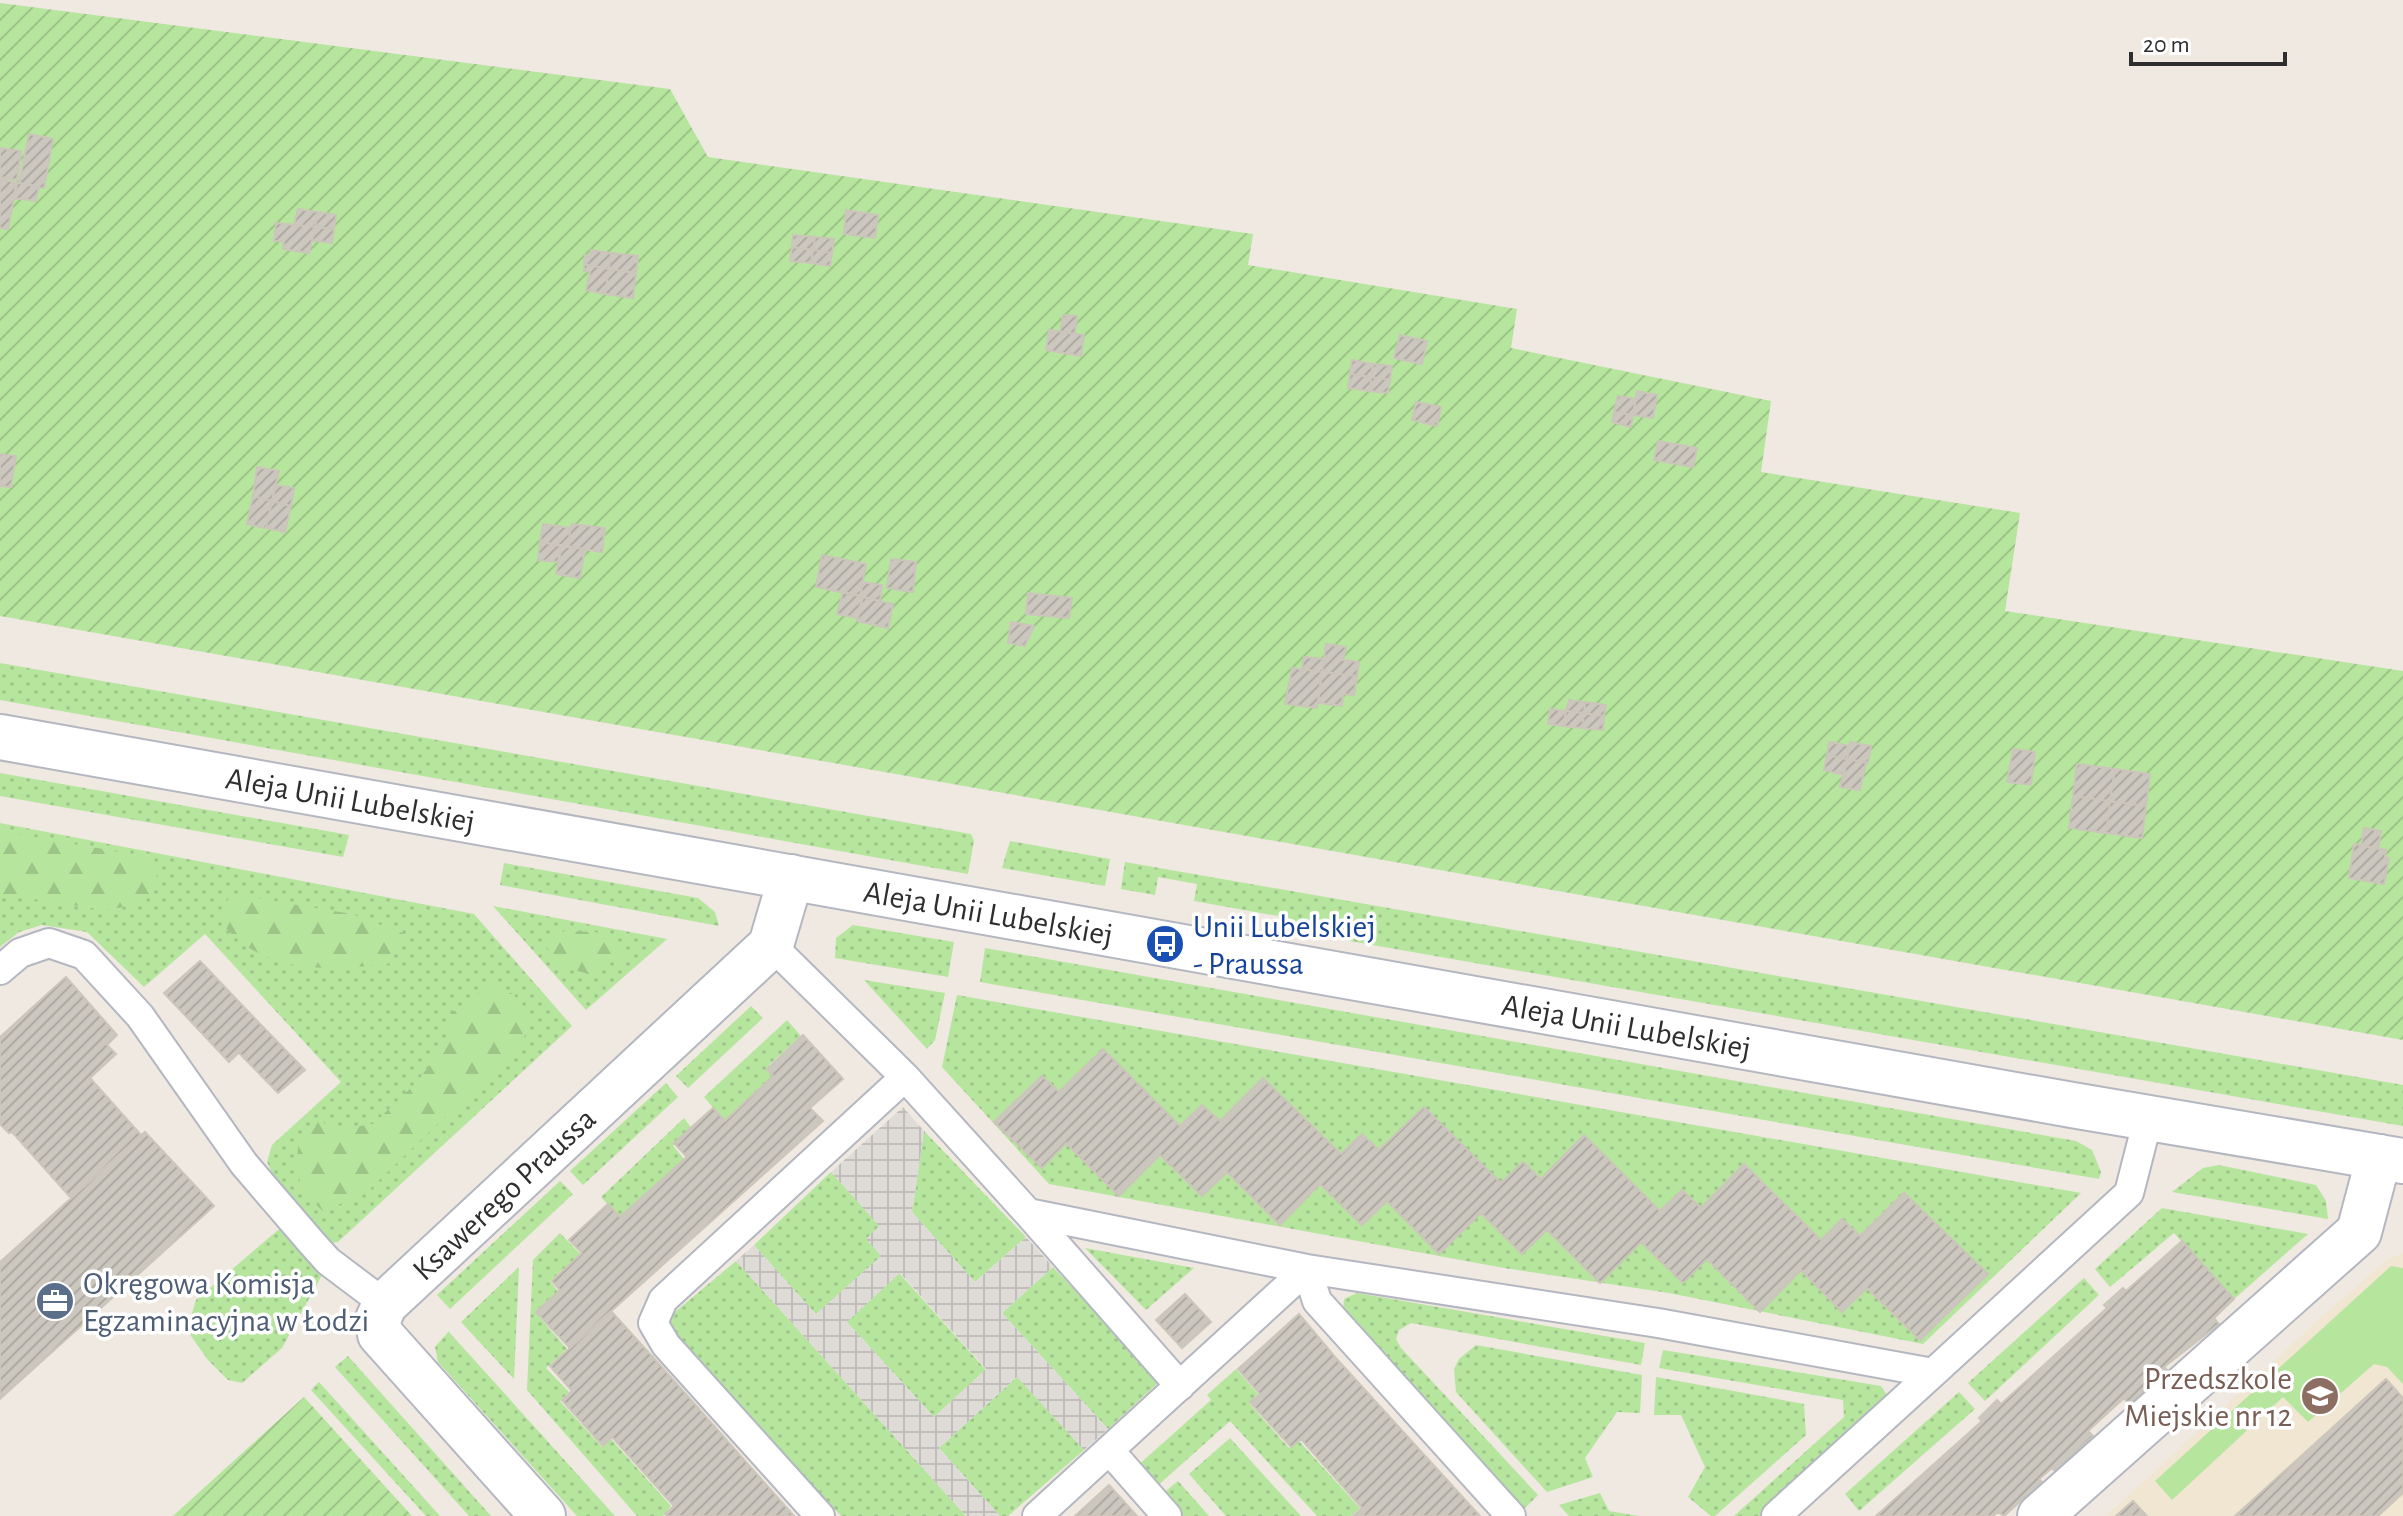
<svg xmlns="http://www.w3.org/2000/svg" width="2403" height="1516" font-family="'Alegreya Sans',sans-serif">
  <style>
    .education { fill: #f0e6d1 }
    .grass { fill: url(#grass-dots) }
    .forest { fill: url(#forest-firs) }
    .park { fill: #b6e59e }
    .garden { fill: url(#garden-furrows) }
    .plaza { fill: url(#plaza-grid); fill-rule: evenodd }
    .building { fill: url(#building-hatch); stroke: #cbc5ba; stroke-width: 2 }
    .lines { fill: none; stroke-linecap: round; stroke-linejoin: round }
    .lane-casing { stroke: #b4b7c1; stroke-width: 32 }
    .street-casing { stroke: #b4b7c1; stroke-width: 48 }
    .secondary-casing { stroke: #b4b7c1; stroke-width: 48 }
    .lane { stroke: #fff; stroke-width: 28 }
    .street { stroke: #fff; stroke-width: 44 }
    .secondary { stroke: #fff; stroke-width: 44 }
    .labels { text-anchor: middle; stroke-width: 7; stroke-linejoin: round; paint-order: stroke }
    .street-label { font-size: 32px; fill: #2e2e2e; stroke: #fff }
    .transit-label { font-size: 32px; fill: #164399; stroke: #fff; text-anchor: start }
    .service-label { font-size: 32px; fill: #4e5e75; stroke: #fff; text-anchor: start }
    .education-label { font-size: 32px; fill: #785e54; stroke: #fff; text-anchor: end }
  </style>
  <defs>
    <pattern id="grass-dots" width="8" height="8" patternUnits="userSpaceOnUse" patternTransform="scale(2)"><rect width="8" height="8" fill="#b6e59e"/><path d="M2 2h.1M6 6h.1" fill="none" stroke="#9dc588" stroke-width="1.8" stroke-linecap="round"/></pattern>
    <pattern id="forest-firs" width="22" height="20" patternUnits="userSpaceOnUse" patternTransform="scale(2)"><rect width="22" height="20" fill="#b6e59e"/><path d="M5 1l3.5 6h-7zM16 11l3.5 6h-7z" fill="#9dc588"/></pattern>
    <pattern id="garden-furrows" width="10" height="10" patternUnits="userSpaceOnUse" patternTransform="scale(2)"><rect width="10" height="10" fill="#b6e59e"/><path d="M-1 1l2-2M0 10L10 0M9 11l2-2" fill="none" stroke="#9dc588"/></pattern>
    <pattern id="plaza-grid" width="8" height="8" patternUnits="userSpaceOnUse" patternTransform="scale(2)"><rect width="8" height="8" fill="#dfdcd8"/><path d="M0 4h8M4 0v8" fill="none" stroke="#c0bdba"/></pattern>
    <pattern id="building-hatch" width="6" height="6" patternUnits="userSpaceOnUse" patternTransform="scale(2)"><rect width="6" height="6" fill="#cbc7bf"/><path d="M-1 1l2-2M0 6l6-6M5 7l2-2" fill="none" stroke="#afaba4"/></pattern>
  </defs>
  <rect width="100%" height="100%" fill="#efe9e1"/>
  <path class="education" d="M2403,1253V1516H2106L2337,1303L2390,1258Z"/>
  <path class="grass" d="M0,663L971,834L974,841L968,874L0,700Z
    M0,773L349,835L343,857L0,796Z
    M0,823L474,914L572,1026L338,1242L331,1243L279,1187L267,1162L272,1145L341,1082L205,934L144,987L87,932L42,925L19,932L0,947Z
    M1010,841L1110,859L1105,886L1002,868Z
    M1125,862L2403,1085V1126L1276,928L1278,916L1194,901L1197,884L1158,877L1155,895L1121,889Z
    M504,863L698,898L715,912L719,926L500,885Z
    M493,906L667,939L586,1010Z
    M853,925L954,942L948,977L835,958L836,938Z
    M985,948L2076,1141L2092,1150L2101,1172L2099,1179L980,982Z
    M864,980L945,993L935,1040L927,1049Z
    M957,995L2081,1193L1923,1344L1669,1293L1504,1268L1049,1184L942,1067Z
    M751,1006L763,1018L688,1088L676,1076Z
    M787,1020L801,1036L769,1065L779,1076L726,1123L704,1097Z
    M666,1083L678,1097L583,1185L570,1171Z
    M684,1118L692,1129L673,1146L685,1160L620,1218L601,1197Z
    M924,1131L1026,1237L975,1282L912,1212Z
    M2219,1165L2316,1185L2326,1201L2328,1219L2172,1192L2203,1168Z
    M831,1172L880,1226L882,1256L816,1315L754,1245Z
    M560,1181L573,1194L450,1309L437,1295Z
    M2162,1208L2308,1234L2233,1300L2174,1233L2110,1287L2095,1269Z
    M278,1230H286L322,1275L282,1348L242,1383L228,1380L208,1360L191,1336L189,1323L196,1300Z
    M560,1233L580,1254L550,1281L558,1291L535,1312L567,1349L546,1368L569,1392L560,1401L602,1447L611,1439L671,1506L663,1516H637L527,1390L533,1260Z
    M1085,1248L1194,1268L1146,1310Z
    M736,1261L966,1516H841L663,1322Z
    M519,1267L514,1379L461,1322Z
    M1053,1267L1160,1381L1108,1429L1002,1313Z
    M899,1273L986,1370L934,1417L846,1321Z
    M2084,1278L2099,1295L1985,1401L1968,1383Z
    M1357,1293L1645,1343L1641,1365L1411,1323L1399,1330L1396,1339L1401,1348L1538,1495L1522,1511L1343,1311L1344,1299Z
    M449,1331V1332L615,1516H577L438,1362L435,1347Z
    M1476,1345L1642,1375L1640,1413L1617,1412L1585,1458L1593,1477L1547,1492L1456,1392L1454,1369L1459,1359Z
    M1663,1350L1881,1386L1888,1397L1763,1516H1734L1844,1417L1843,1400L1659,1368Z
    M348,1356L491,1516H469L335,1367Z
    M1236,1369L1258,1394L1249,1403L1289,1448L1298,1440L1360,1508L1351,1516H1317L1230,1421L1154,1489L1135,1468L1211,1400L1207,1395Z
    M1018,1376L1084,1450L1008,1516H1000L939,1448Z
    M1656,1377L1804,1404L1806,1435L1715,1516H1711L1688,1497L1705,1467L1681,1415H1654Z
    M319,1382L440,1516H426L311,1390Z
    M1959,1392L1975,1409L1859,1511L1845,1494Z
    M1230,1438L1301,1516H1226L1189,1474Z
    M1178,1481L1209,1516H1179L1161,1495Z
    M1600,1493L1609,1511L1639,1516H1569L1559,1505Z"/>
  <path class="forest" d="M0,831L154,858L158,885L143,904L105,910L0,894Z
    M232,894L352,914L405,934L388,964C322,971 259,975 216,916Z
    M564,931L596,932L626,955L588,974L561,966L545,945Z
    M491,984L513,994L528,1011L524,1041L365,1194L323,1211C296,1188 295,1173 299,1139L319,1121L340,1129L373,1124L415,1084L446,1044L449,1015Z"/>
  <path class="park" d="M2391,1266L2403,1268V1384L2387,1367L2374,1364L2308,1422L2283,1397L2172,1500L2155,1481Z"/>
  <path class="garden" d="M0,3L670,89L708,157L1253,234L1248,265L1517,309L1511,348L1771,401L1761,472L2020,513L2005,611L2403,671V1040L0,616Z
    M304,1397L412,1516H173Z"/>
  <path class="plaza" d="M903,1107L924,1131L912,1212L975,1282L1026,1237L1053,1267L1002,1313L1108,1429L1084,1450L1017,1377L939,1448L1000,1516H966L736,1261L754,1245L816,1314L881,1256L866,1239L879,1226L831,1172ZM900,1273L986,1369L934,1417L847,1322Z"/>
  <path class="building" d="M29,134L53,139L44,188L19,183Z
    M0,148L21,151L17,180L0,177Z
    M0,179L17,183L8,229L0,228Z
    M17,183L39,186L36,201L13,198Z
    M298,209L318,212L315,227L294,225Z
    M846,210L878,215L875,238L844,234Z
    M318,212L336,215L334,229L315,227Z
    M276,223L315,227L309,253L283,249L284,241H274Z
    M315,227L334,229L332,243L312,240Z
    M793,235L815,237L813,250L792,247Z
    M815,237L834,239L832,253L813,250Z
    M792,247L813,250L811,263L790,261Z
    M591,250L611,253L609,269L584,264L585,255L590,256Z
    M813,250L832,253L830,266L811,263Z
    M611,253L638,256L636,273L609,269Z
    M584,264L609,269L605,294L586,290L590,272L584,271Z
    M609,269L636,273L633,298L605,294Z
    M1063,315L1077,316L1075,334L1060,332Z
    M1049,330L1084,335L1081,356L1046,350Z
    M1400,335L1427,341L1422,364L1394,358Z
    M1352,360L1373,364L1371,377L1350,374Z
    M1373,364L1392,366L1390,380L1371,377Z
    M1350,374L1371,377L1370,391L1348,388Z
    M1371,377L1390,380L1388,393L1370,391Z
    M1637,391L1657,395L1653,418L1633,415Z
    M1618,396L1636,399L1633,415L1614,412Z
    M1416,402L1441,407L1437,426L1412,420Z
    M1614,412L1633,415L1631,427L1612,422Z
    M1658,441L1697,448L1693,467L1654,460Z
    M0,454L16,456L11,487L0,486Z
    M257,467L279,471L272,501L253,496Z
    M275,485L294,488L291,506L272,501Z
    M253,496L272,501L266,528L247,524Z
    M272,501L291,506L285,532L266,528Z
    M543,524L571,528L567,546L540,542Z
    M572,524L605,528L602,552L567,546Z
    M540,542L561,546L559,562L538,560Z
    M561,546L585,549L580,578L556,574Z
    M822,555L866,564L860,596L816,587Z
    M891,559L916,562L913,592L887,588Z
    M863,582L882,585L880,601L860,596Z
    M843,592L863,596L858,618L837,614Z
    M1028,593L1072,598L1069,618L1026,614Z
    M862,597L893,604L888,628L857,621Z
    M1011,622L1034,626L1025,646L1008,643Z
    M1326,644L1346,647L1343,660L1359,662L1357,676L1322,672Z
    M1304,657L1324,659L1322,672L1302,669Z
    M1292,668L1322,672L1317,708L1285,704Z
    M1322,672L1357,676L1354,695L1343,694L1342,706L1318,703Z
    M1569,700L1585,702L1584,713L1566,711Z
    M1585,702L1606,705L1604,716L1584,713Z
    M1550,709L1566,711L1563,726L1548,724Z
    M1566,711L1584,713L1582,728L1563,726Z
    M1584,713L1604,716L1603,730L1582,728Z
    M1829,742L1850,746L1847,759L1827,755Z
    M1850,742L1871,746L1868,763L1847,759Z
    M2013,749L2035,752L2031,785L2007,782Z
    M1827,755L1847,759L1844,775L1824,770Z
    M1847,759L1866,762L1860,790L1840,787Z
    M2077,764L2115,769L2110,801L2073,796Z
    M2115,769L2150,774L2146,806L2110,801Z
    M2073,796L2110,801L2106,833L2069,828Z
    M2110,801L2146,806L2142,838L2106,833Z
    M2364,828L2381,831L2378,849L2361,846Z
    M2354,844L2386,850L2385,857L2389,858L2384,884L2349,878Z
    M200,961L264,1028L229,1062L164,993Z
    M66,977L117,1035L107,1045L116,1054L90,1078L141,1135L71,1198L12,1132L9,1133L0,1124V1037Z
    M264,1028L305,1070L278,1093L239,1053Z
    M803,1035L843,1079L810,1108L823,1121L570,1348L536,1312L560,1290L552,1281L582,1253L569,1240L608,1204L620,1217L687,1157L674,1143L713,1108L725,1121L773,1076L767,1069Z
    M1103,1049L1180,1126L1202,1105L1220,1121L1263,1078L1341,1154L1362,1134L1379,1150L1424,1107L1501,1183L1523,1162L1541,1179L1584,1135L1660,1211L1682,1190L1701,1208L1744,1164L1821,1240L1842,1219L1860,1236L1904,1193L1988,1274L1920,1340L1867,1288L1842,1312L1801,1270L1760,1312L1707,1259L1683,1283L1641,1242L1600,1283L1547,1230L1522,1254L1481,1213L1439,1254L1387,1201L1362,1225L1320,1184L1280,1225L1227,1172L1202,1196L1160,1155L1119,1196L1066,1143L1042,1168L994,1122L1042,1076L1059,1092Z
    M145,1132L214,1206L0,1399V1262Z
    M2182,1241L2234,1299L2214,1318L2219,1324L2164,1367L2167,1370L2129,1405L2124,1398L2088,1431L2093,1436L2055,1471L2052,1468L2039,1479L2042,1482L2004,1516L1998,1512L1993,1516H1876L1982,1421L1979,1418L1997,1400L2001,1404L2107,1308L2104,1305L2123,1288L2126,1291Z
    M1185,1294L1211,1322L1182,1348L1156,1320Z
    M611,1311L660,1365L794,1516H667L665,1514L674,1506L612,1437L603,1446L562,1400L572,1391L550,1366Z
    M1299,1314L1335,1357L1480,1516H1353L1362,1508L1301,1439L1291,1447L1250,1402L1260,1394L1238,1369Z
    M2386,1379L2403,1398V1493L2378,1516H2235Z
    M1109,1485L1137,1516H1075Z
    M2133,1501L2147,1516H2116Z"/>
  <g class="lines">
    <defs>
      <path id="lane" d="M771,945L905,1077L1028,1213L1307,1269L1658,1323L1933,1373L2129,1193L2148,1119
        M0,970L20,953L49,943L84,955L140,1016L244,1164L311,1242L328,1261L385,1304
        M1028,1213L1180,1386
        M1109,1450L1167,1516
        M820,1516L666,1345L653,1323L663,1300L905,1077
        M1037,1516L1307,1269L1317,1301L1511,1516
        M1776,1516L1933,1373"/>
      <g id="street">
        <path id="s1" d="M543,1516L380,1334L378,1319L385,1304L771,945L791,877"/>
        <path d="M2040,1516L2359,1232L2379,1157"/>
      </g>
      <g id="secondary">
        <path id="s2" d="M0,737L2072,1105L2403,1161"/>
      </g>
    </defs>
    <use href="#lane" class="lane-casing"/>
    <use href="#street" class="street-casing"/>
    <use href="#secondary" class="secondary-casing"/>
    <use href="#lane" class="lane"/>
    <use href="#street" class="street"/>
    <use href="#secondary" class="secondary"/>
  </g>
  <defs>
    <symbol id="bus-disc" viewBox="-11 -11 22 22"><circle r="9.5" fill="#1a4fb4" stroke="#fff"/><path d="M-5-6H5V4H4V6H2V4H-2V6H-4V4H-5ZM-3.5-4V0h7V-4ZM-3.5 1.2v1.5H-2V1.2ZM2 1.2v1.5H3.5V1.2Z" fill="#fff"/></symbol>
    <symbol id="office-disc" viewBox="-11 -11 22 22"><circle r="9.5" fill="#5c6f8a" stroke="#fff"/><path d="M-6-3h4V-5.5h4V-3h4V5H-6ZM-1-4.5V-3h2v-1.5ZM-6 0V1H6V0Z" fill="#fff"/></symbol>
    <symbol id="school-disc" viewBox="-11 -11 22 22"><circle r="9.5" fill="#8d6e63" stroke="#fff"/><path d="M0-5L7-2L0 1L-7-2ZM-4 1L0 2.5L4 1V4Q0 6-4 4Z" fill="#fff"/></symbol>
  </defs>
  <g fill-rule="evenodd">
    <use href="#bus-disc" x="1143" y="922" width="44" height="44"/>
    <use href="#office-disc" x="33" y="1279" width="44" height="44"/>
    <use href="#school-disc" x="2298" y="1374" width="44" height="44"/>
  </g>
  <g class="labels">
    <g class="street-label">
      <text dy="11" stroke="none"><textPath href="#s2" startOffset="356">Aleja Unii Lubelskiej</textPath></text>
      <text dy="11" stroke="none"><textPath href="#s2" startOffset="1004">Aleja Unii Lubelskiej</textPath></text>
      <text dy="11" stroke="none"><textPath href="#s2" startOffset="1652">Aleja Unii Lubelskiej</textPath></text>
      <text dy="11" stroke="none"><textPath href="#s1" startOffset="438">Ksawerego Praussa</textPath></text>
    </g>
    <g class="transit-label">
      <text x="1193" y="937">Unii Lubelskiej<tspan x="1193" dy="37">- Praussa</tspan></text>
    </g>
    <g class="service-label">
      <text x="83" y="1294">Okręgowa Komisja<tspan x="83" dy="37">Egzaminacyjna w Łodzi</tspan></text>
    </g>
    <g class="education-label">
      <text x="2292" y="1389">Przedszkole<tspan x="2292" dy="37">Miejskie nr 12</tspan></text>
    </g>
  </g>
  <path d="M2131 52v12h154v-12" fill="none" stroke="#2e2e2e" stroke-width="4"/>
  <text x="2143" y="52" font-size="24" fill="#2e2e2e" stroke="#ffffff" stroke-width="6" paint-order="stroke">20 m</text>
</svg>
